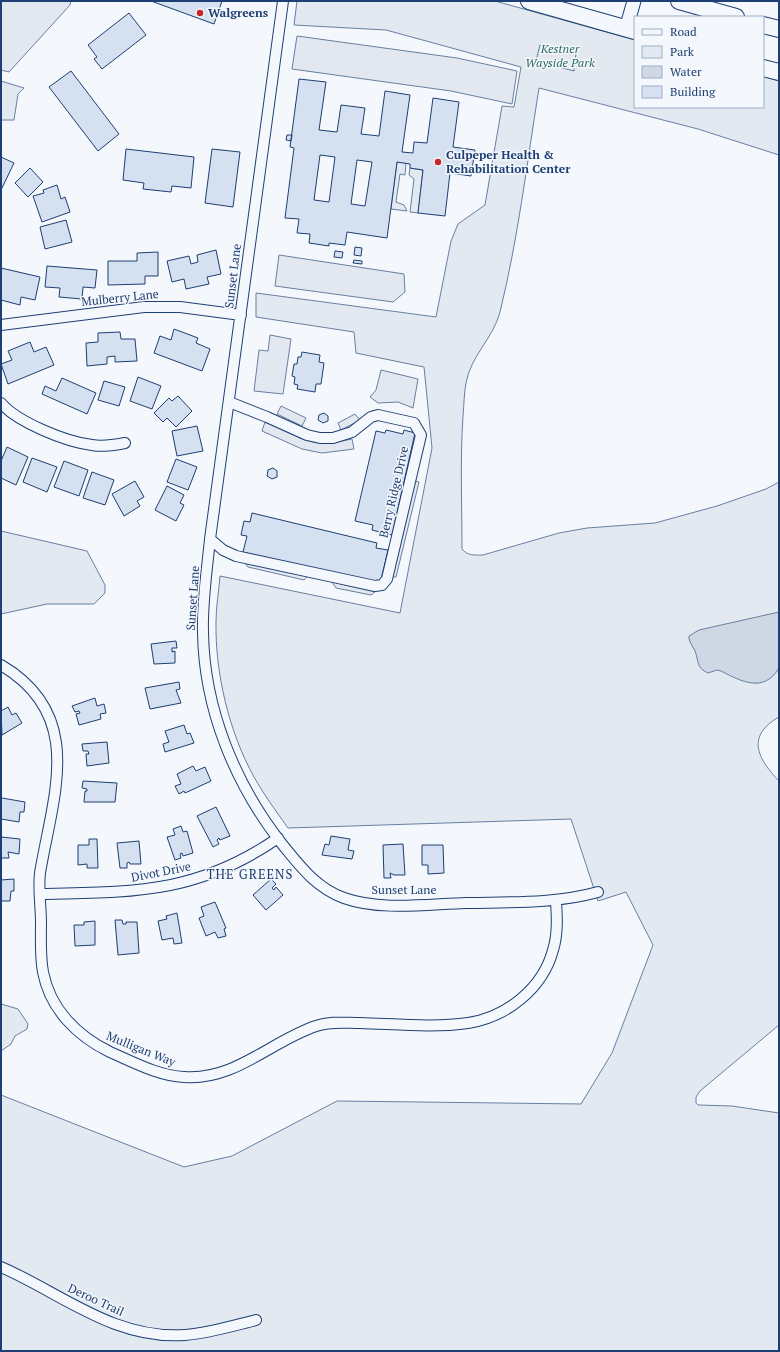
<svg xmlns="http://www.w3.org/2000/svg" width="780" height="1352" font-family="'PT Serif',serif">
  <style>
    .green { fill: #e3e9f0; stroke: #687fa3 }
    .parking { fill: #e3e8f0; stroke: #687fa3 }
    .water { fill: #cfd7e4; stroke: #687fa3 }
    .building { fill: #d5e0f0; stroke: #1d3f73; fill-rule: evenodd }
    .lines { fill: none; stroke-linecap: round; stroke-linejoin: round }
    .minor-casing { stroke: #1d3f73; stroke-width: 12 }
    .tertiary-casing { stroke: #1d3f73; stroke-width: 15 }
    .primary-casing { stroke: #1d3f73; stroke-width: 18 }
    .minor { stroke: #f4f7fb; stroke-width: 10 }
    .tertiary { stroke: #f4f7fb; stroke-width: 13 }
    .primary { stroke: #f4f7fb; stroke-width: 16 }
    .poi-dot { fill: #c62828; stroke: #f4f7fb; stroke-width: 1.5 }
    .labels { text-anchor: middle; stroke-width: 3; stroke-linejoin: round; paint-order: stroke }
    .poi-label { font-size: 12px; font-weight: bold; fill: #1d3f73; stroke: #f4f7fb; text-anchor: start }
    .park-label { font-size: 12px; font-style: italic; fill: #2c6c60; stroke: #f4f7fb }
    .street-label { font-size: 12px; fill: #1d3f73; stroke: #f4f7fb }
    .neighbourhood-label { font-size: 13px; letter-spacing: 1px; fill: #1d3f73; stroke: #f4f7fb }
  </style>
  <rect width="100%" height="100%" fill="#f4f7fb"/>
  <path class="green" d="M297,1H495L635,40V107H763V76L779,81V155L698,129L539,88C527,163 518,239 500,312C493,339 471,355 466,383C464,393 464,405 463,416C460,460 462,505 462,549C468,556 474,555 483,555L559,533L587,528L655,523L717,506L766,489L779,482V717C746,736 757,758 779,781V1025L700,1091L696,1097V1103L698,1105L732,1106L779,1113V1351H1V1095L184,1167L232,1156L337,1101L581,1104L612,1053L653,945L626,892L598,901L571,819L288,828C276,811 264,795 254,777C229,732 215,673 216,621C216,606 219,591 220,576L400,613L432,448L424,367L356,353L354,332L256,317V293L436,317L451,241L458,224L485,205L502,106L514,107L521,67L386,30L294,25Z
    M1,81L24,88L18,94L14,120H1Z
    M397,162L406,163L405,175L400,174L396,202L404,205L407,211L391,209Z
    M410,168L423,170L418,213L410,212L414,179L409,175Z
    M1,531L87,551L105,585V593L94,604H47L1,614Z
    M1,1004L18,1009L28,1024L27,1029L15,1036L11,1044L1,1051Z"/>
  <path class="parking" d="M1,1H71L70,5L9,72L1,70Z
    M297,36L457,58L517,71L512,104L451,91L292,69Z
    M540,45L576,53L574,71L536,61Z
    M279,255L404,274L405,292L393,302L275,286Z
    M270,335L291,339L283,394L254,391L259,350L268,351Z
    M381,370L418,379L413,408L398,402L378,403L370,397L376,390Z
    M281,406L306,418L302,426L277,414Z
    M355,414L360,420L341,430L338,423Z
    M265,422L300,438L313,442L332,443L352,439L354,449L322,453L302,449L262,431Z
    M414,481L419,482L396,577H392Z
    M244,562L308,576L304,580L248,567Z
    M332,582L375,592L371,595L336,588Z"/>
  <path class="water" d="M779,612V668C764,693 742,682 721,671L717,670L708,673C696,668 699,661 695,651C693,647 690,643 689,639V636L699,630Z"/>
  <path class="building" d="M151,1H222L214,24Z
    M129,13L146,35L102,69L94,59L97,57L88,45Z
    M71,71L119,134L98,151L49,87Z
    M299,79L326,82L319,130L337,132L341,105L365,108L361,134L379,136L385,91L410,95L402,152L413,153L414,142L427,143L433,98L459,102L453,147L475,150L471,176L450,173L445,216L418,213L423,170L410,168V164L397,162L387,238L347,232L345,245L329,243V246L309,243L310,234L297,233L299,219L285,218L294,148L290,147ZM320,155L335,157L329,202L314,200ZM357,160L372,162L365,206L351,204Z
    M287,135H292L291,141L286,140Z
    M126,149L194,157L191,188L172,186L171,192L143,189L144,183L123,180Z
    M212,149L240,152L233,207L205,203Z
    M1,157L14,163L1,190Z
    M30,168L43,182L28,197L15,183Z
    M57,185L61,199L65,197L70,212L42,222L33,196L44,193L43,190Z
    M66,220L72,242L45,249L40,227Z
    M355,247L362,248L361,256L354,255Z
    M216,250L221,274L207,277L209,284L186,289L184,279L172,282L167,261L189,256L191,264L198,262L197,255Z
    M335,251L343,252L342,258L334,257Z
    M158,252V276H145V284L108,285V261H137V253Z
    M354,260L362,261V264L353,263Z
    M47,266L97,270L95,288L83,287L82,299L59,297L60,288L45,287Z
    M1,268L40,277L35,300L21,297L20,305L1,300Z
    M174,329L198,338L196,343L210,349L202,371L154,353L160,336L171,340Z
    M120,332L121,339H135L137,361L115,362V356L107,357V364L87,366L86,343L98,342V333Z
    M30,342L34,352L46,347L54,365L8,384L1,364L12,360L8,351Z
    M302,352L320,355L319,362L324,363L321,384H316L315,392L297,389L298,385L294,384L295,377L292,376L294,364H297L298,357H301Z
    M138,377L161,386L152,409L130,401Z
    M62,378L96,393L87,414L42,394L45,386L56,391Z
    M104,381L125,387L119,406L98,400Z
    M178,396L192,411L176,427L167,418L163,422L154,413L169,398L172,401Z
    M324,413L328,416V421L323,423L318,420L319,415Z
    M197,426L203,451L177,456L172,431Z
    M386,430L403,434L404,430L415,433L392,535L372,530L373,525L355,521L376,431L385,433Z
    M7,447L28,457L16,485L1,478V461Z
    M32,458L57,467L47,492L23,482Z
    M176,459L197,467L188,490L167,482Z
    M64,461L88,470L79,496L54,487Z
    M273,468L277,471V477L272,479L267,476L268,470Z
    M92,472L114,480L105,505L83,498Z
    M135,481L144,497L137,501L140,506L124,516L112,494Z
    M167,486L184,495L180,503L184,505L176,521L155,510Z
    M252,513L377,543L376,548L388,550L380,584L243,552L247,536L241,535L244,521L250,522Z
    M176,641L177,648H172V652L175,651V663L154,664L151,644Z
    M179,682L180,689L176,690L181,703L150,709L145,688Z
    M95,698L97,706L104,704L106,713L100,714L101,719L79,725L76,714L80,713L79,711L75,712L72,706Z
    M8,707L12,715L16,713L22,723L2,735L1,711Z
    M184,725L187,734L190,733L194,743L165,752L163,744L169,742L165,731Z
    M107,742L109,763L87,766L86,754H89L88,751H83L82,744Z
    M193,766L196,771L205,767L211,781L185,793L184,791L179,794L175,786L181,784L177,774Z
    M83,781L117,783L115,802H84L85,791H87V789L82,788Z
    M2,798L25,802L24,812H20L19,822L1,819V799Z
    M216,807L230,836L220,840L219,838L217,840L219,844L213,847L197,816Z
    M181,826L183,832L187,831L193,853L183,856L182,853L180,854L181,858L175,860L167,837L175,835L173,829Z
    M331,836L350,839L348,850L354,851L352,859L322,855L325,844L329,845Z
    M1,837L20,839L19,854L8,852L9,858H1Z
    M89,839H97L98,868H87V864L78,865V845H89Z
    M139,841L141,864H130L129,862L127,863V868H120L117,843Z
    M403,844L405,875H394L390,873L391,878H384L383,845Z
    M422,845H443L444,873L428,874V865H422Z
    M14,879V891H11L10,901H1V880Z
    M271,879L276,884L272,888L274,890L276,887L283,895L266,910L253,895Z
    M215,902L226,928L224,929L226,936L218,938L215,932L206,936L199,918L204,916L201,907Z
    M177,913L182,943L174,944L173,938L162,940L158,921L167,919L166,916Z
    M115,920H122L123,924H126V922H137L139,953L118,955Z
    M95,921V945L75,946L74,925H84V922Z"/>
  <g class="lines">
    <defs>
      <path id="minor" d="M283,1L210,539C207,570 202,602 203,632C204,709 235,784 282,844C300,866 316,888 344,898C380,911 428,904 466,903C510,902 555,904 598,892
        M1,325L144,307H180L241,315
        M1,403C17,422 66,442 92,445C103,447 114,445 125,443
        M210,539L223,550L236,556L375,586L382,585L387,579L421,435L414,423L378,415L371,417L352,432L333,438H320L307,435L267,417L229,402
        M1,665C86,715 53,795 40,873C38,889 41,906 41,923C41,939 40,956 43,972C50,1009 77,1036 110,1052C133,1062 159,1076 184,1077C235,1081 271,1041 316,1026C330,1021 345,1023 360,1023C395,1024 434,1028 468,1023C507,1017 543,988 553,950C558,934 557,917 556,901
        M40,894C133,892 197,894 278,838
        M1,1267C61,1293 114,1340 185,1335C209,1333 232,1326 256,1320"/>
      <path id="tertiary" d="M626,29L634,1"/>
      <path id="primary" d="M529,1L635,31
        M679,1L736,17
        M763,25L779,29
        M763,68L779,72"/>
    </defs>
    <use href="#minor" class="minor-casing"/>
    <use href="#tertiary" class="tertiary-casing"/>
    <use href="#primary" class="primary-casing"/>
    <use href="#minor" class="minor"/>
    <use href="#tertiary" class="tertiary"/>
    <use href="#primary" class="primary"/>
  </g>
  <g class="poi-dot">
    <circle cx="200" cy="13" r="4"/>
    <circle cx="438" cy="162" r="4"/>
  </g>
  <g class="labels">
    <g class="poi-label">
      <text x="208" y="17">Walgreens</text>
      <text x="446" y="159">Culpeper Health &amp;<tspan x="446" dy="14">Rehabilitation Center</tspan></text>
    </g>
    <g class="park-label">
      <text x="560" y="53">Kestner<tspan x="560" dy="14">Wayside Park</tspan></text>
    </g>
    <g class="street-label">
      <text transform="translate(233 276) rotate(-83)" y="4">Sunset Lane</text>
      <text transform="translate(120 298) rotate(-6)" y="4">Mulberry Lane</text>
      <text transform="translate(394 492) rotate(-77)" y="4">Berry Ridge Drive</text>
      <text transform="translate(193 598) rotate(-86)" y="4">Sunset Lane</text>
      <text transform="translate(161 872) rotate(-11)" y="4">Divot Drive</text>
      <text x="404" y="894">Sunset Lane</text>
      <text transform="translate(141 1049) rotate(22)" y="4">Mulligan Way</text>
      <text transform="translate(96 1300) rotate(25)" y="4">Deroo Trail</text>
    </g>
    <g class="neighbourhood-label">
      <text x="250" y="879">THE GREENS</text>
    </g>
  </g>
  <rect width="780" height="1352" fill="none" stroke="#1d3f73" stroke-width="4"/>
  <rect x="634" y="16" width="130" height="92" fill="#f4f7fb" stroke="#9eadc5"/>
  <rect x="642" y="29" width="20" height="6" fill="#f4f7fb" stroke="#9eadc5"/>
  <text x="670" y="36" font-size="12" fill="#1d3f73">Road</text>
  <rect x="642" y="46" width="20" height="12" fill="#e3e9f0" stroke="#9eadc5"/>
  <text x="670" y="56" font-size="12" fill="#1d3f73">Park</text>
  <rect x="642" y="66" width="20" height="12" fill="#cfd7e4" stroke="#9eadc5"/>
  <text x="670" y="76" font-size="12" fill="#1d3f73">Water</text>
  <rect x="642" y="86" width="20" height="12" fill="#d5e0f0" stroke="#9eadc5"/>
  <text x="670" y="96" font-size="12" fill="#1d3f73">Building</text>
</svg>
